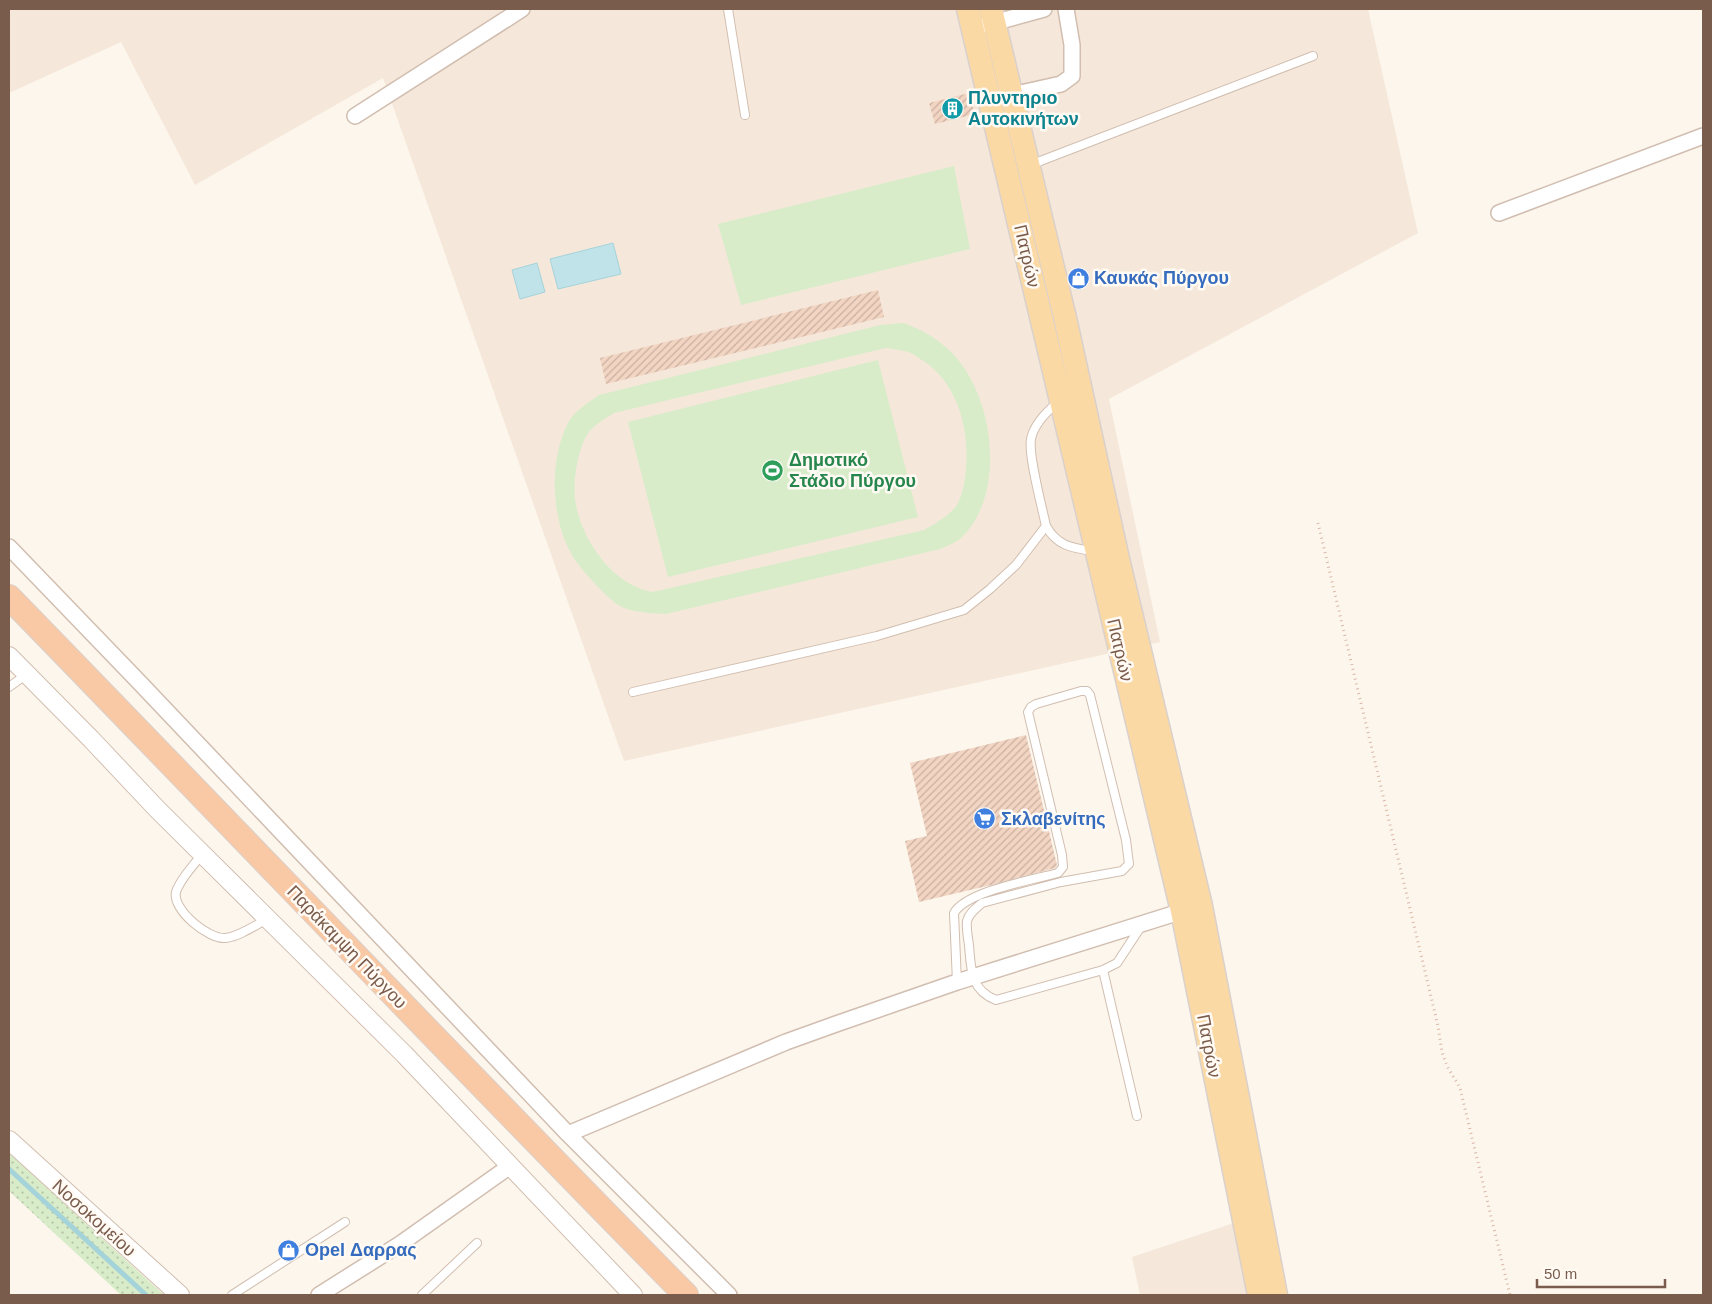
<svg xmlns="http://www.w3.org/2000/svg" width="1712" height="1304" font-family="Helvetica,sans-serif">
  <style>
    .residential { fill: #f5e8da }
    .grass { fill: url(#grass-dots) }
    .garden { fill: #d8ecc9; fill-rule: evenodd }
    .water { fill: #bfe3e8; stroke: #a5d3da }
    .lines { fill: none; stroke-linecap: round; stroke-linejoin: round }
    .stream { stroke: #a5d3da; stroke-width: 5 }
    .building { fill: url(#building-hatch) }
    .service-casing { stroke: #d1beb0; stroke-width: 10 }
    .minor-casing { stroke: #d1beb0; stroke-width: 18 }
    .tertiary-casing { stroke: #d1beb0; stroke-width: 20 }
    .primary-casing { stroke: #dad1cd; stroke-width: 25 }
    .trunk-casing { stroke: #dad1cd; stroke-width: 26 }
    .path { stroke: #d9b8a5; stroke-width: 3; stroke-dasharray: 1 4; stroke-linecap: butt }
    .service { stroke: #fff; stroke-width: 8 }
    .minor { stroke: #fff; stroke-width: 15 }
    .tertiary { stroke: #fff; stroke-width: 18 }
    .primary { stroke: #fbd9a5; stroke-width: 22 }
    .trunk { stroke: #f9c8a4; stroke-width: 24 }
    .labels { text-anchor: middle; stroke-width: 5; stroke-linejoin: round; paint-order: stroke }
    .culture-label { font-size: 18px; font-weight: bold; fill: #0d838f; stroke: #fffaf3; text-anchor: start }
    .street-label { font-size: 18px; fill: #7a5c4d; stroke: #fffaf3 }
    .shop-label { font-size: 18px; font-weight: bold; fill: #366cbe; stroke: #fffaf3; text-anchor: start }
    .leisure-label { font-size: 18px; font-weight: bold; fill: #27864d; stroke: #fffaf3; text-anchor: start }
  </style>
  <defs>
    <pattern id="grass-dots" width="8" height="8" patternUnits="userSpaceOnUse" patternTransform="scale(1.25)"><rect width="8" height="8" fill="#d8ecc9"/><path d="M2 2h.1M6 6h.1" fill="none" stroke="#b4c2a5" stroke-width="1.8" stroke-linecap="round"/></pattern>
    <pattern id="building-hatch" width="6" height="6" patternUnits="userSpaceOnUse" patternTransform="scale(1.25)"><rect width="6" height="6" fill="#f3d5c3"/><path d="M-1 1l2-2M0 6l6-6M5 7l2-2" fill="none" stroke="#cab0a1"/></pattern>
  </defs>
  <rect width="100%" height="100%" fill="#fdf6ec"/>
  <path class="residential" d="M9,9H1368L1418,233L1109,399L1160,642L624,761L383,78L195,185L121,42L9,93Z
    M1237,1222L1253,1295H1140L1132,1257Z"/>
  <path class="grass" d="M9,1153L164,1295H121L9,1191Z"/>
  <path class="garden" d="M954,166L970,249L741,305L718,224Z
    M903,323C921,329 935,337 949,350C994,392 1008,493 961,538C955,543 947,546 940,549L666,614C651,613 638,613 624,608C614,604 605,594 597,586C589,578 582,569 575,560C551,524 548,461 568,423C574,411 588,403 599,395L880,325ZM886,348C893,349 901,350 908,352C914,354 920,359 925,362C958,385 969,429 966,468C965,479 963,495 957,505C949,516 936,523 924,530L653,592C614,586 583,542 576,505C572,487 577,451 587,435C593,425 605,419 614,413Z
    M878,360L918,517L668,577L628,422Z"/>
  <path class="water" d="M613,243L621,274L558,289L550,259Z
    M537,263L545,292L520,299L512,270Z"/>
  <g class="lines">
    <path class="stream" d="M9,1169L146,1295"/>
  </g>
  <path class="building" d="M969,93L975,114L935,124L929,103Z
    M878,290L884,317L606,384L600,358Z
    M1026,735L1057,865L1055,868L987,886L919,902L905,841L927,836L910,763Z"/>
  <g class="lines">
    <defs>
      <path id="service" d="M728,9L745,115
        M1030,165L1313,56
        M1058,402C1046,412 1034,424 1031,439C1028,455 1042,507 1046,526C1057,546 1072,548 1093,551
        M9,687L27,674
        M633,692L877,636L964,610L990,589L1016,565L1046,526
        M202,854C194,865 180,879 176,892C172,910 209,940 226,938C240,936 254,926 267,919
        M1103,970L1137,1116
        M957,982L954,913C967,891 1032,880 1058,873L1063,867L1062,855L1028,712L1031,707L1036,704L1081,691H1087L1090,695L1126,840L1129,864L1122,871L1061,882L982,903C976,908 969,913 967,921C966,928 968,938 969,945C971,968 970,990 996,1000L1103,970L1117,963L1142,925
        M232,1295L345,1222
        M422,1295L477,1243"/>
      <path id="minor" d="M986,25L1044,9
        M1003,97L1061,84L1072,76V45L1066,9
        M355,116L522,9
        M1499,213L1703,136
        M9,547L140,683L568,1134L729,1295
        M568,1134L786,1042L836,1024L957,982L1189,909
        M319,1295L400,1244L510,1166"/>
      <path id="tertiary" d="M9,656L91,739L157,809L404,1054L633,1295
        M9,1140L180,1295"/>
      <path id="primary" d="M968,9L1182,911L1259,1295
        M991,9L1065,318L1118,559L1201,906L1276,1295"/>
      <path id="trunk" d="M9,597C235,829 458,1064 686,1295"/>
    </defs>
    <use href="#service" class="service-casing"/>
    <use href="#minor" class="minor-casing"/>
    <use href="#tertiary" class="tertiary-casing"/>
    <use href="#primary" class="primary-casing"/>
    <use href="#trunk" class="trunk-casing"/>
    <path class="path" d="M1318,523L1438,1026L1442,1052L1447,1066L1460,1088L1510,1295"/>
    <use href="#service" class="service"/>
    <use href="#minor" class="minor"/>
    <use href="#tertiary" class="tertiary"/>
    <use href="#primary" class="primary"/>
    <use href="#trunk" class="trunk"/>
  </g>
  <defs>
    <symbol id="building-disc" viewBox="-11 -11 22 22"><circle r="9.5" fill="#0f9aa8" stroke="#fffaf3"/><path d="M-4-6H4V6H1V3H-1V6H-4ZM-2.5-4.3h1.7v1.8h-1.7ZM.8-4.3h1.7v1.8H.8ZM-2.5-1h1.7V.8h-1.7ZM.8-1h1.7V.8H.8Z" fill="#fff"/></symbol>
    <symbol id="shop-disc" viewBox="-11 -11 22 22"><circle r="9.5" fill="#3f7fe0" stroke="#fffaf3"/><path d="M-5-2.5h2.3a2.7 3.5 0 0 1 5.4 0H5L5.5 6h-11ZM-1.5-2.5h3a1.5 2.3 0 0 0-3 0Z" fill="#fff"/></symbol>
    <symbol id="stadium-disc" viewBox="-11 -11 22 22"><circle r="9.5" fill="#2e9e5b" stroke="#fffaf3"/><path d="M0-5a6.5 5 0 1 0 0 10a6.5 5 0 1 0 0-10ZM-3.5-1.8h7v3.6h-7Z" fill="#fff"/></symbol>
    <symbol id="supermarket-disc" viewBox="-11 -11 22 22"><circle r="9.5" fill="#3f7fe0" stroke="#fffaf3"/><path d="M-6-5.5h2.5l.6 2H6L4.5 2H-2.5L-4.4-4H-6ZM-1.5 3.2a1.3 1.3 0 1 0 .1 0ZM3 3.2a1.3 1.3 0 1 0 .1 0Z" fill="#fff"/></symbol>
  </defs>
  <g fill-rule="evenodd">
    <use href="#building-disc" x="940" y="96" width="25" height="25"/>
    <use href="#shop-disc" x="1066" y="266" width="25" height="25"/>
    <use href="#stadium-disc" x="760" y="458" width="25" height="25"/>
    <use href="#supermarket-disc" x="972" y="806" width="25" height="25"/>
    <use href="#shop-disc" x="276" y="1238" width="25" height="25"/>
  </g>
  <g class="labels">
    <g class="culture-label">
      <text x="968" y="104">Πλυντηριο<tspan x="968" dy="21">Αυτοκινήτων</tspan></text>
    </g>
    <g class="street-label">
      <text transform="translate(1027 256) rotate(77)" y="6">Πατρών</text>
      <text transform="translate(1120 650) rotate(77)" y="6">Πατρών</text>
      <text transform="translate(347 947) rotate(46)" y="6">Παράκαμψη Πύργου</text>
      <text transform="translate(1209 1046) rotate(79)" y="6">Πατρών</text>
      <text transform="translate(94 1218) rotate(42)" y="6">Νοσοκομείου</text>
    </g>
    <g class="shop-label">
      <text x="1094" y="284">Καυκάς Πύργου</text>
      <text x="1001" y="825">Σκλαβενίτης</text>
      <text x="305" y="1256">Opel Δαρρας</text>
    </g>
    <g class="leisure-label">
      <text x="789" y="466">Δημοτικό<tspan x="789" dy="21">Στάδιο Πύργου</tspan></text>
    </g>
  </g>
  <rect width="1712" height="1304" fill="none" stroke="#7a5c4d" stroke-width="20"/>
  <path d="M1537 1279v8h128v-8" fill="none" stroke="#7a5c4d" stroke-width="2.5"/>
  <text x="1544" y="1279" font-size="15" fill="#7a5c4d" stroke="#fffaf3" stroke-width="4" paint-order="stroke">50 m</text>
</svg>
